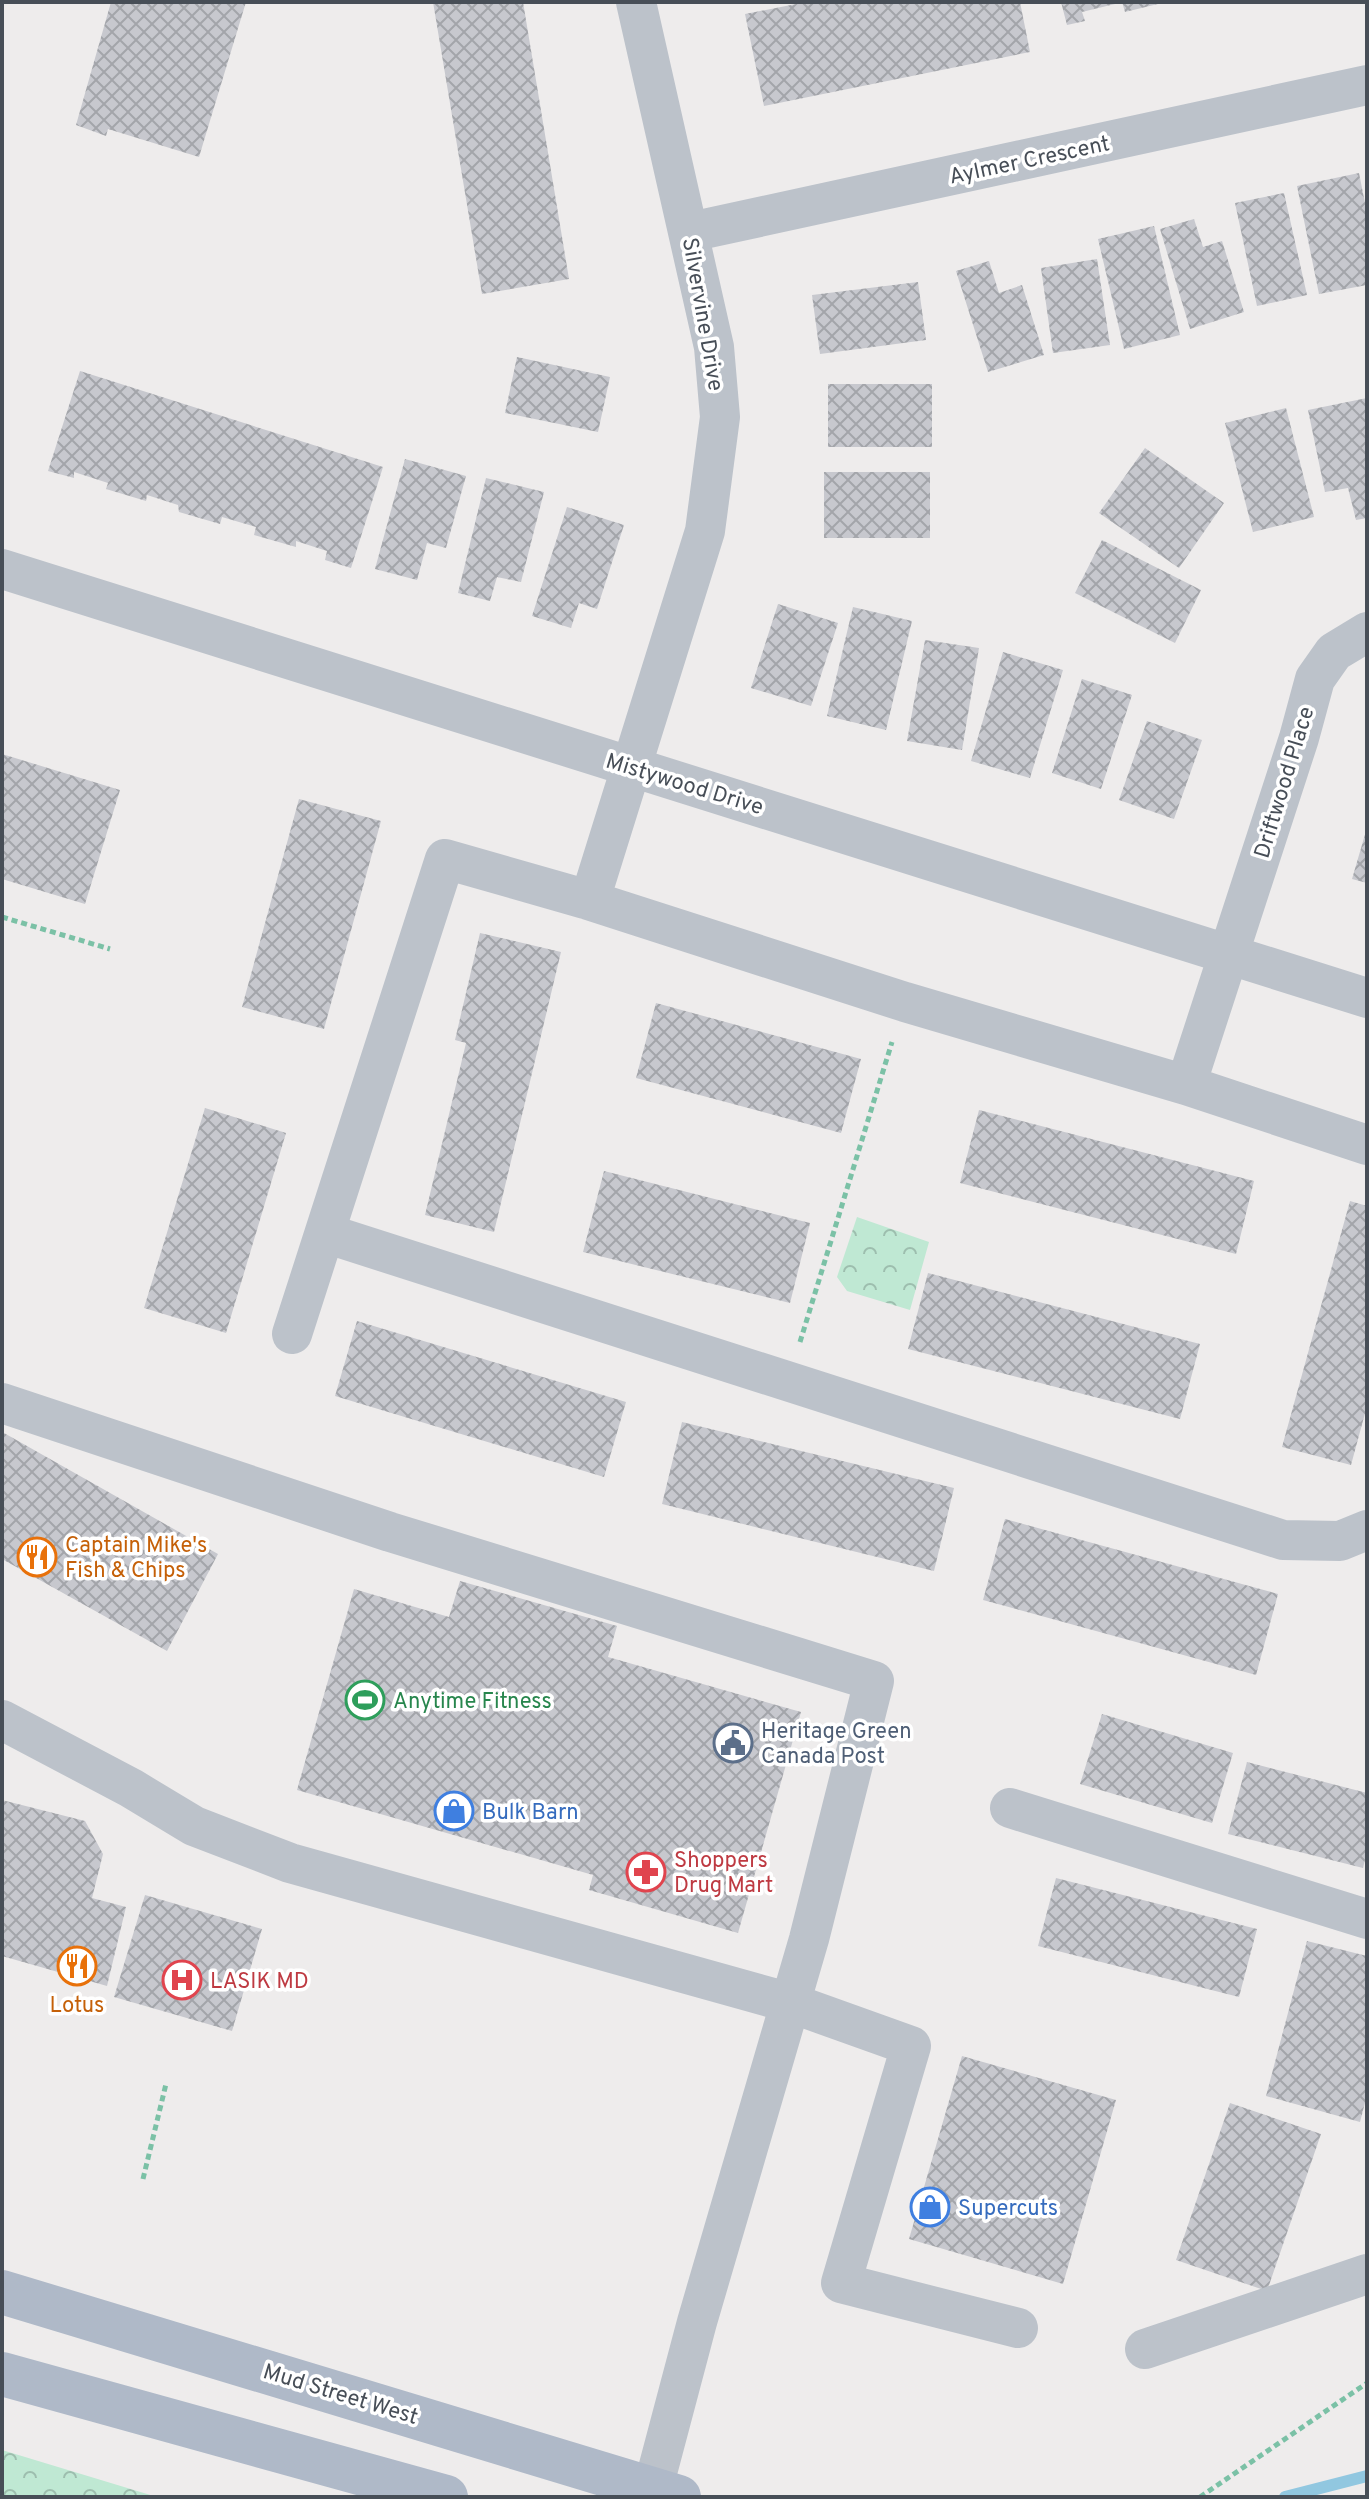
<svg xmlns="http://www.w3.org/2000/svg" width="1369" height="2499" font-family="Overpass,sans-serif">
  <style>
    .park { fill: url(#park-crowns) }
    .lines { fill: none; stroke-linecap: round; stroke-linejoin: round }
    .stream { stroke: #91c7e0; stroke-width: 12 }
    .building { fill: url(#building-cross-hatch) }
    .path { stroke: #7bc1a6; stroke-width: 5; stroke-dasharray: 6 4; stroke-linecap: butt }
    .minor { stroke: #bcc2ca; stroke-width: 40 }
    .major { stroke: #afb9c8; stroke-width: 44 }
    .labels { text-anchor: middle; stroke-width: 7; stroke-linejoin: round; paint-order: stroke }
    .street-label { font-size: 22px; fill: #474e57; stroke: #fff }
    .food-label { font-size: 22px; fill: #c56008; stroke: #fff; text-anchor: start }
    .leisure-label { font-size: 22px; fill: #27864d; stroke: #fff; text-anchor: start }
    .service-label { font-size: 22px; fill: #4e5e75; stroke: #fff; text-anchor: start }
    .shop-label { font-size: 22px; fill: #366cbe; stroke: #fff; text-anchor: start }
    .health-label { font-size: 22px; fill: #be3a42; stroke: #fff; text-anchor: start }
  </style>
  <defs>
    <pattern id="park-crowns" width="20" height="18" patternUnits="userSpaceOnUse" patternTransform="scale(2)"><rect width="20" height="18" fill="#bfe8d3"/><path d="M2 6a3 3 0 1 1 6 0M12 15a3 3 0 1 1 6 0" fill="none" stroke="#9dbeae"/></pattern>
    <pattern id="building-cross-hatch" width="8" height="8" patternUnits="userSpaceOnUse" patternTransform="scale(2)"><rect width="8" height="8" fill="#c7c8ce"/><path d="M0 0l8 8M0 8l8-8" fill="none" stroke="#a3a5aa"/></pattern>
  </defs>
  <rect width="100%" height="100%" fill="#eeecec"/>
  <path class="park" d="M857,1217L929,1242L910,1310L847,1291L837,1277Z
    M2,2450L157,2497H2Z"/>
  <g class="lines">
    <path class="stream" d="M1285,2497L1367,2476"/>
  </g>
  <path class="building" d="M111,2H246L199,157L108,129L106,136L76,125Z
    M433,2H523L569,279L482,294Z
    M806,2H1020L1030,52L764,106L745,14Z
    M1061,2H1119V3L1082,12L1085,21L1067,25Z
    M1122,2H1162V3L1125,12Z
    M1359,173L1367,213V285L1319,294L1297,186Z
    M1284,193L1307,295L1257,306L1235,203Z
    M1194,219L1203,247L1222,241L1244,312L1190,329L1160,229Z
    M1154,226L1180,335L1124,349L1098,239Z
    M1097,259L1110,345L1053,353L1041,268Z
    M989,261L999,293L1022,285L1044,355L988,372L956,271Z
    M918,282L926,340L820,354L812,295Z
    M517,357L610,377L598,432L505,413Z
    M80,371L383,467L351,568L325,560L327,551L296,541V547L254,535L256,527L222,517L220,524L179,512L178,505L147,495L146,501L106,489L108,483L74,472V478L48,471Z
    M828,384H932V447H828Z
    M1367,398V518L1356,520L1348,488L1325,492L1308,410Z
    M1286,408L1314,517L1253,532L1225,423Z
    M1145,448L1224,503L1179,568L1099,513Z
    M405,459L466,476L446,548L427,543L417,580L375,569Z
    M824,472H930V538H824Z
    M486,478L544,492L521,582L497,577L490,601L458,593Z
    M567,507L624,525L597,609L579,603L571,628L532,616Z
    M1102,540L1201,590L1175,643L1075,593Z
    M778,604L838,623L811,706L751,688Z
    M853,607L912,621L886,730L827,716Z
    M925,640L979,648L962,750L907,741Z
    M1003,652L1063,670L1030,778L971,761Z
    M1082,679L1132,695L1101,789L1052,773Z
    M1147,721L1202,740L1174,819L1119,800Z
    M2,754L120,790L85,904L2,879Z
    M299,799L381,821L324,1029L242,1007Z
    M1366,831H1367V883L1352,879Z
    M480,933L561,952L494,1232L425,1215L466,1043L455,1040Z
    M656,1003L861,1059L841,1133L636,1078Z
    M205,1108L286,1133L226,1333L144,1308Z
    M979,1110L1254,1181L1236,1254L960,1183Z
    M604,1171L810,1223L790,1303L583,1252Z
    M1350,1201L1367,1206V1406L1351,1465L1282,1447Z
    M928,1273L1200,1344L1180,1419L908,1349Z
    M357,1321L626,1402L604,1477L335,1396Z
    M682,1422L954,1488L934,1571L662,1504Z
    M4,1433L218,1554L167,1651L2,1559Z
    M1005,1519L1278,1594L1256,1675L983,1600Z
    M460,1581L617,1626L608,1657L801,1712L738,1933L589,1890L593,1875L297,1790L354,1589L449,1617Z
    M1102,1714L1233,1753L1212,1823L1080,1784Z
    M1247,1762L1367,1793V1852L1363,1868L1228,1834Z
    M2,1800L85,1821L103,1854L92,1898L126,1907L107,1986L2,1956Z
    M1056,1878L1257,1929L1239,1997L1038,1946Z
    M145,1895L262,1929L232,2031L114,1997Z
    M1307,1941L1367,1956V2095L1360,2122L1266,2096Z
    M962,2056L1116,2100L1063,2284L909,2239Z
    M1230,2103L1321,2134L1267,2291L1176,2260Z"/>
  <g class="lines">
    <path class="path" d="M2,917L110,949
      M800,1342L892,1042
      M143,2179L166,2084
      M1200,2497L1367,2383"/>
    <path class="minor" d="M690,232L1367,85
      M2,569L1367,998
      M585,899L592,893L705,531L720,417L714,347L636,2
      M1186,1085L1299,738L1315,679L1334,652L1367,632
      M325,1233L1283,1540L1340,1541L1367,1530
      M292,1334L445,859L585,899L905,1002L1186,1085L1367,1145
      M2,1403L390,1532L874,1681L809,1939L697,2322L653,2488
      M2,1720L131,1788L194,1826L290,1863L791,2003L911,2046L841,2283L1018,2328
      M1010,1808L1367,1919
      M1145,2349L1367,2274"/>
    <path class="major" d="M2,2292L679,2497
      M2,2374L446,2497"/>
  </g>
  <defs>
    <symbol id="restaurant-ring" viewBox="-11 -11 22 22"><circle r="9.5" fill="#fff" stroke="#e8710a" stroke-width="1.5"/><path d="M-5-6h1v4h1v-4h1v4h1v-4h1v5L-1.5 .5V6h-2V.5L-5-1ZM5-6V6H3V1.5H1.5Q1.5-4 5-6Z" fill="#e8710a"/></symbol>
    <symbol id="stadium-ring" viewBox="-11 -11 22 22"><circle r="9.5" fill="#fff" stroke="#2e9e5b" stroke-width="1.5"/><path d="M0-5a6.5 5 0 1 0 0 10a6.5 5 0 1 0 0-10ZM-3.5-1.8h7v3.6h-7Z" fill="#2e9e5b"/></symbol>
    <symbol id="civic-ring" viewBox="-11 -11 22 22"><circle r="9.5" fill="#fff" stroke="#5c6f8a" stroke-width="1.5"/><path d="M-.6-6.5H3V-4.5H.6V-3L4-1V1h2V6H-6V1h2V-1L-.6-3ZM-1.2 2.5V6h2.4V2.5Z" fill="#5c6f8a"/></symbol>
    <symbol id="shop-ring" viewBox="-11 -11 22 22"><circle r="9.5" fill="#fff" stroke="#3f7fe0" stroke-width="1.5"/><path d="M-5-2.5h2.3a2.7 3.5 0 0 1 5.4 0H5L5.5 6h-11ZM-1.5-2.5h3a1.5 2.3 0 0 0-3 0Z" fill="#3f7fe0"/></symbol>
    <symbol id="pharmacy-ring" viewBox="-11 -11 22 22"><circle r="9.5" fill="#fff" stroke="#e0444e" stroke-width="1.5"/><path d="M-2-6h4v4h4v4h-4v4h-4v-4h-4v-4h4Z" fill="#e0444e"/></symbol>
    <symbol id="hospital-ring" viewBox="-11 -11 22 22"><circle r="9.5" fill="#fff" stroke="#e0444e" stroke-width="1.5"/><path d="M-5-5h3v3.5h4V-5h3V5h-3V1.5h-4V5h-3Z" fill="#e0444e"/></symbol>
  </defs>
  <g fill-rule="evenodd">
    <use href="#restaurant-ring" x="15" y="1535" width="44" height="44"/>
    <use href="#stadium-ring" x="343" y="1678" width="44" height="44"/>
    <use href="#civic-ring" x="711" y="1721" width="44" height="44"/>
    <use href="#shop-ring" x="432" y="1789" width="44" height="44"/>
    <use href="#pharmacy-ring" x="624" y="1850" width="44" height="44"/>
    <use href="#restaurant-ring" x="55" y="1944" width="44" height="44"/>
    <use href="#hospital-ring" x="160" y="1958" width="44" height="44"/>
    <use href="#shop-ring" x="908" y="2185" width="44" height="44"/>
  </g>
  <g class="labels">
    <g class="street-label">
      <text transform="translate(1029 159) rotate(-12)" y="8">Aylmer Crescent</text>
      <text transform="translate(704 314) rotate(80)" y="8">Silvervine Drive</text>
      <text transform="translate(1283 782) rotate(-73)" y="8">Driftwood Place</text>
      <text transform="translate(685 783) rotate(17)" y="8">Mistywood Drive</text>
      <text transform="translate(341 2393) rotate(17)" y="8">Mud Street West</text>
    </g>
    <g class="food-label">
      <text x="65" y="1552">Captain Mike's<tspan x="65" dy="25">Fish &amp; Chips</tspan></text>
      <text x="77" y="2012" text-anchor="middle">Lotus</text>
    </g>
    <g class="leisure-label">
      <text x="393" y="1708">Anytime Fitness</text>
    </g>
    <g class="service-label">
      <text x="761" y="1738">Heritage Green<tspan x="761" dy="25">Canada Post</tspan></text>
    </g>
    <g class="shop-label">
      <text x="482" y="1819">Bulk Barn</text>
      <text x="958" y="2215">Supercuts</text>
    </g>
    <g class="health-label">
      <text x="674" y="1867">Shoppers<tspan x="674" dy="25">Drug Mart</tspan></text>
      <text x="210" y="1988">LASIK MD</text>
    </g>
  </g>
  <rect width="1369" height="2499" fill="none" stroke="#474e57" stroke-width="8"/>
</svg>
